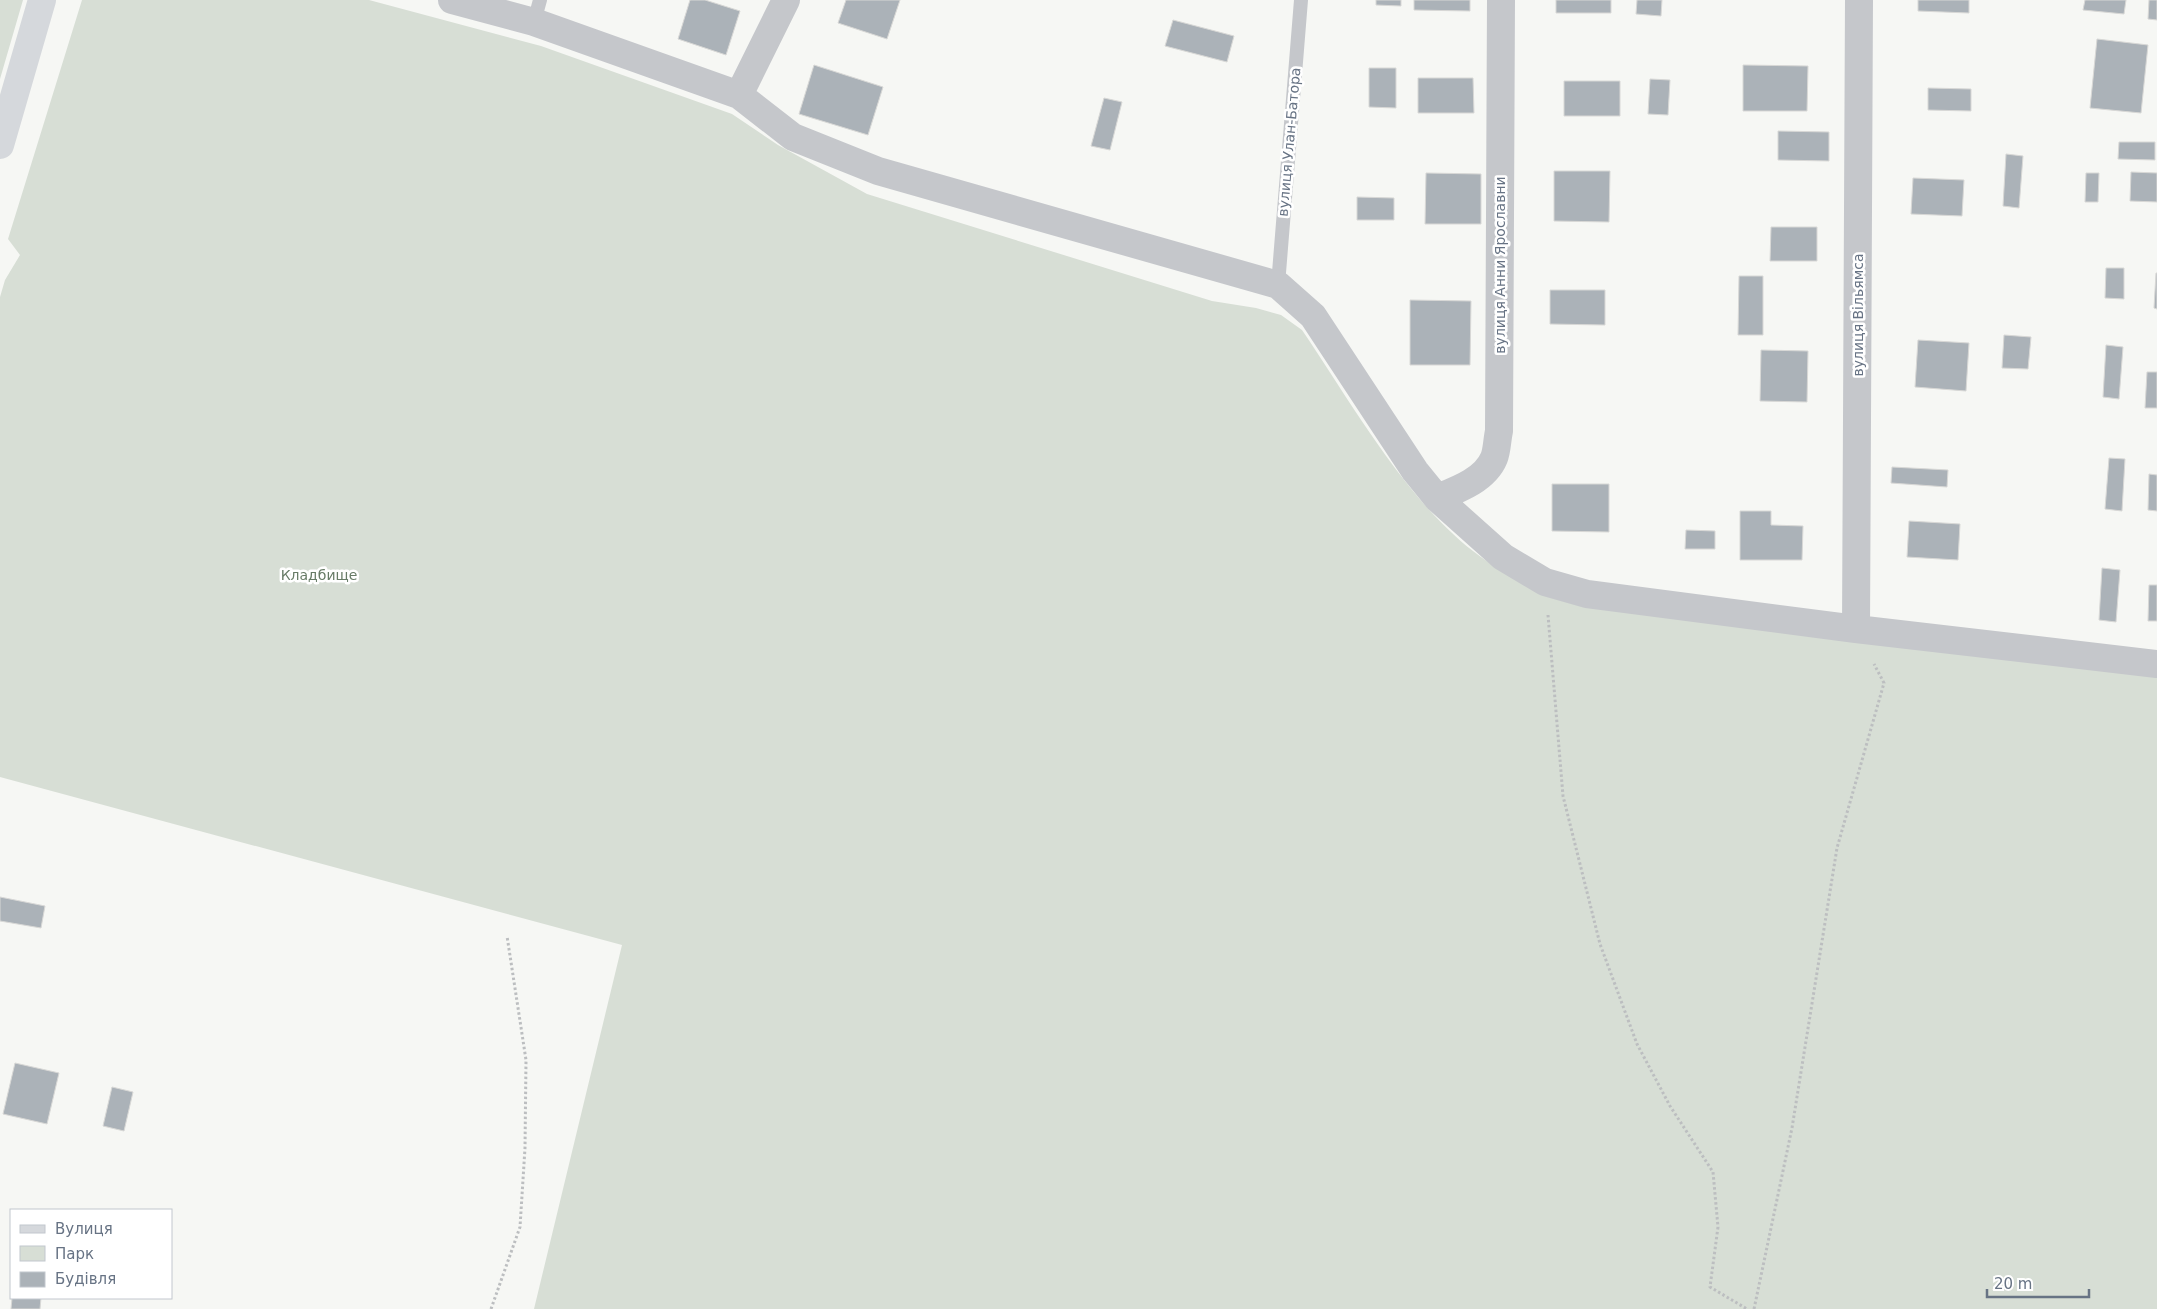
<svg xmlns="http://www.w3.org/2000/svg" width="2157" height="1309" font-family="'DejaVu Sans',sans-serif">
  <style>
    .green { fill: #d7ded5 }
    .building { fill: #abb2b8; stroke: #d8d8d6 }
    .lines { fill: none; stroke-linecap: round; stroke-linejoin: round }
    .path { stroke: #bcbec0; stroke-width: 3; stroke-dasharray: 2.5 2.5; stroke-linecap: butt }
    .lane { stroke: #c5c7cb; stroke-width: 14 }
    .street { stroke: #c5c7cb; stroke-width: 28 }
    .primary { stroke: #d5d8dc; stroke-width: 28 }
    .labels { text-anchor: middle; stroke-width: 5; stroke-linejoin: round; paint-order: stroke }
    .street-label { font-size: 14px; fill: #677384; stroke: #fff }
    .park-label { font-size: 14px; fill: #677b66; stroke: #fff }
  </style>
  <rect width="100%" height="100%" fill="#f6f7f4"/>
  <path class="green" d="M0,0H23L0,79Z
    M82,0H369L541,46L732,114L778,145L867,194L1212,301L1256,308L1281,315L1302,330C1351,402 1409,506 1481,557C1498,570 1518,580 1536,591L2157,675V1309H534L622,945L0,777V297L5,280L20,255L8,239Z"/>
  <path class="building" d="M690,0H705L740,11L726,55L678,39Z
    M846,0H900L887,39L838,23Z
    M1376,0H1401V6L1376,5Z
    M1414,0H1470V11L1414,10Z
    M1556,0H1611V13H1556Z
    M1637,0H1662L1661,16L1636,14Z
    M1918,0H1969V13L1918,11Z
    M2085,0H2126L2124,14L2083,10Z
    M2149,0H2157V20L2148,19Z
    M1173,20L1234,36L1227,62L1165,46Z
    M2097,39L2148,45L2141,113L2090,108Z
    M814,65L883,87L868,135L799,114Z
    M1743,65L1808,66L1807,111H1743Z
    M1369,68H1396V108L1369,107Z
    M1418,78H1473L1474,113H1418Z
    M1650,79L1670,80L1668,115L1648,114Z
    M1564,81H1620V116H1564Z
    M1928,88L1971,89V111L1928,110Z
    M1104,98L1122,102L1110,150L1091,146Z
    M1778,131L1829,132V161L1778,160Z
    M2119,142H2155V160L2118,159Z
    M2006,154L2023,156L2019,208L2003,206Z
    M1554,171H1610L1609,222L1554,221Z
    M2131,172L2157,173V202L2130,201Z
    M1426,173L1481,174V224H1425Z
    M2086,173H2099L2098,202H2085Z
    M1913,178L1964,180L1962,216L1911,214Z
    M1357,197L1394,198V220H1357Z
    M1771,227H1817V261H1770Z
    M2106,268H2124V299L2105,298Z
    M2156,273H2157V309L2154,308Z
    M1739,276H1763V335H1738Z
    M1550,290H1605V325L1550,324Z
    M1410,300L1471,301L1470,365H1410Z
    M2004,335L2031,337L2028,369L2002,368Z
    M1918,340L1969,343L1966,391L1915,387Z
    M2106,345L2123,347L2119,399L2103,397Z
    M1761,350L1808,351L1807,402L1760,401Z
    M2147,372H2157V408H2145Z
    M2109,458L2125,459L2122,511L2105,509Z
    M1892,467L1948,470L1947,487L1891,483Z
    M2149,474L2157,475V511L2148,510Z
    M1552,484H1609V532L1552,531Z
    M1740,511H1771V525L1803,526L1802,560H1740Z
    M1909,521L1960,524L1958,560L1907,557Z
    M1686,530L1715,531V549H1685Z
    M2102,568L2120,570L2116,622L2099,620Z
    M2149,585H2157V621H2148Z
    M0,897L45,906L41,928L0,921Z
    M15,1063L59,1073L47,1124L3,1114Z
    M112,1087L133,1092L124,1131L103,1126Z
    M12,1298H41L40,1309H11Z"/>
  <g class="lines">
    <path class="path" d="M1548,615L1563,796L1600,944L1637,1044L1670,1106L1713,1172L1718,1227L1710,1287L1747,1309
      M491,1309L520,1227L525,1148L526,1060L507,936
      M1754,1309L1792,1128L1837,848L1884,683L1874,664"/>
    <path class="lane" d="M534,22L540,0
      M1278,285L1301,0"/>
    <path class="street" d="M452,0L534,22L739,95L793,137L878,171L1278,285L1313,316L1415,471L1437,498L1503,557L1545,582L1587,594L1856,629L2157,664
      M739,95L786,0
      M1437,498C1457,490 1485,480 1494,458C1497,451 1497,440 1499,431L1501,0
      M1856,629L1859,0"/>
    <path class="primary" d="M0,145L42,0"/>
  </g>
  <g class="labels">
    <g class="street-label">
      <text transform="translate(1289 142) rotate(-85)" y="5">вулиця Улан-Батора</text>
      <text transform="translate(1500 265) rotate(-90)" y="5">вулиця Анни Ярославни</text>
      <text transform="translate(1858 315) rotate(-90)" y="5">вулиця Вільямса</text>
    </g>
    <g class="park-label">
      <text x="319" y="580">Кладбище</text>
    </g>
  </g>
  <rect x="10" y="1209" width="162" height="90" fill="#ffffff" stroke="#c2c7ce"/>
  <rect x="20" y="1225" width="25" height="8" fill="#d5d8dc" stroke="#c2c7ce"/>
  <text x="55" y="1234" font-size="15" fill="#677384">Вулиця</text>
  <rect x="20" y="1246" width="25" height="15" fill="#d7ded5" stroke="#c2c7ce"/>
  <text x="55" y="1259" font-size="15" fill="#677384">Парк</text>
  <rect x="20" y="1272" width="25" height="15" fill="#abb2b8" stroke="#c2c7ce"/>
  <text x="55" y="1284" font-size="15" fill="#677384">Будівля</text>
  <path d="M1987 1289v8h102v-8" fill="none" stroke="#677384" stroke-width="2.5"/>
  <text x="1994" y="1289" font-size="15" fill="#677384" stroke="#ffffff" stroke-width="4" paint-order="stroke">20 m</text>
</svg>
